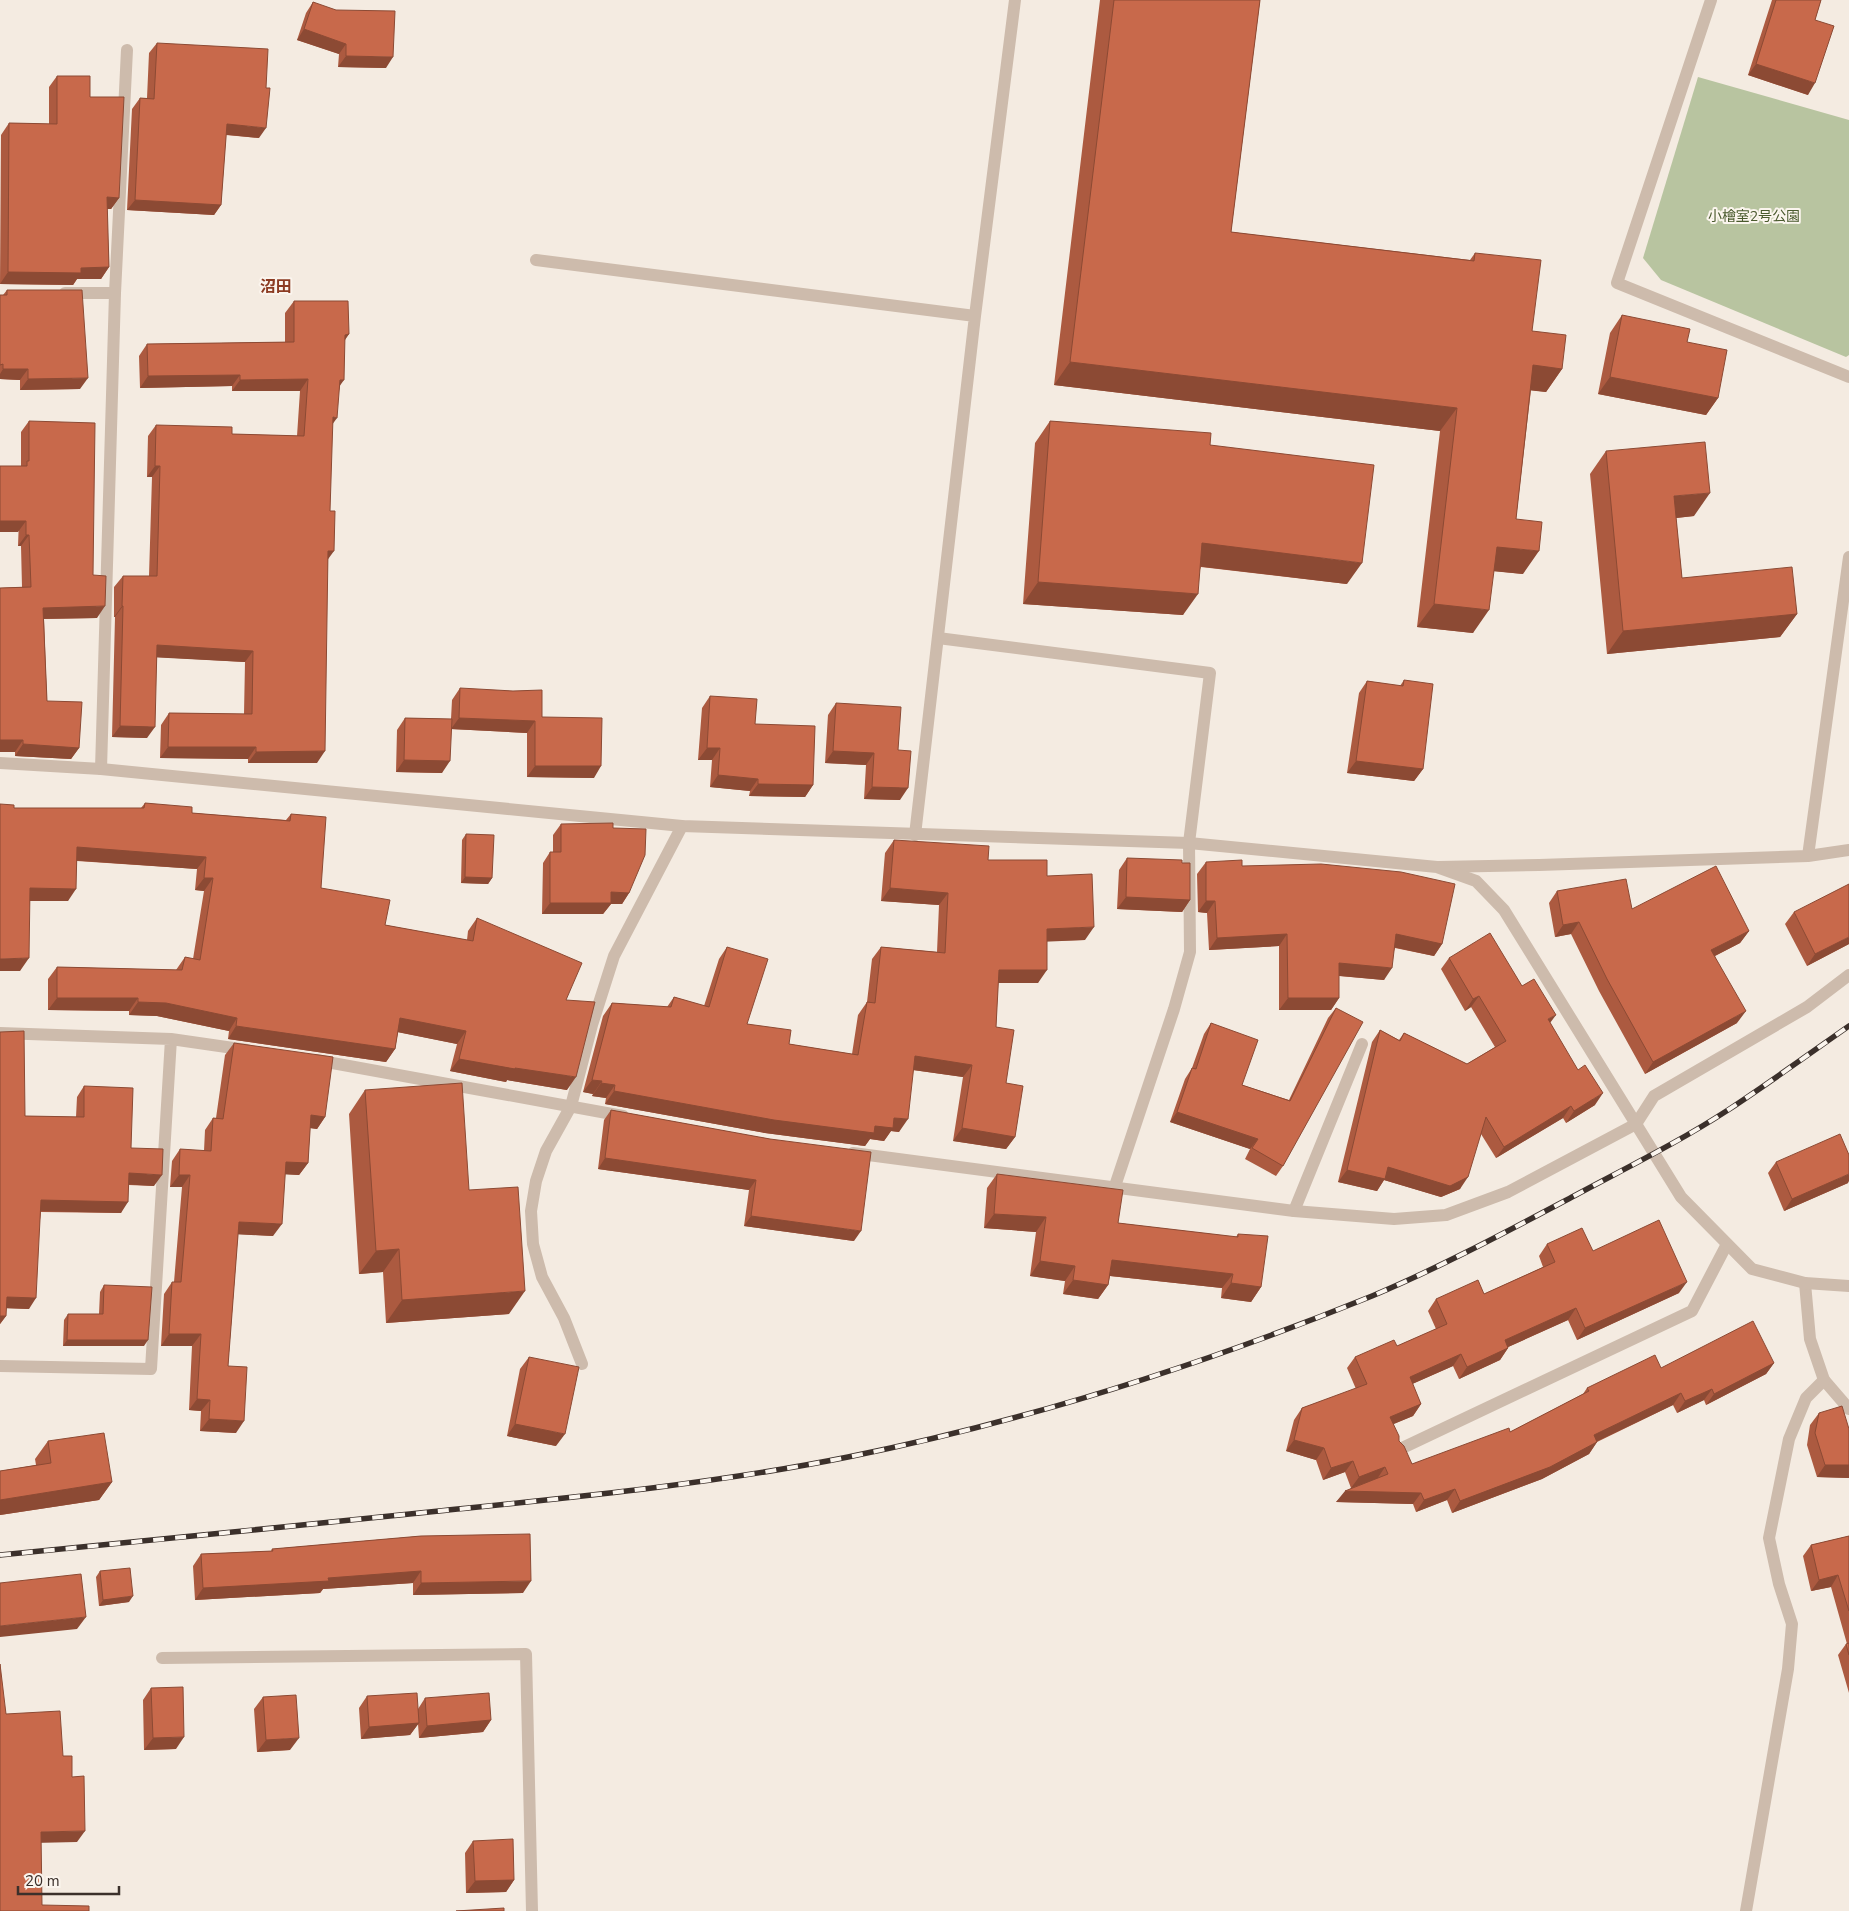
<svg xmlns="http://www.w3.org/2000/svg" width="1849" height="1911" font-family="'Nunito Sans','Noto Sans JP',sans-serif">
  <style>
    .green { fill: #b8c4a0 }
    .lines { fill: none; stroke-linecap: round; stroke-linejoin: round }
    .service { stroke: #cdbbac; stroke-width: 12 }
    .minor { stroke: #cdbbac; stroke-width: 12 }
    .tertiary { stroke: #cdbbac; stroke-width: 12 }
    .rail-casing { stroke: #3b302b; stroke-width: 5.5 }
    .rail { stroke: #fbf5ee; stroke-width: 4; stroke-dasharray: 11; stroke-linecap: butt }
    .wall { fill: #ac5a40 }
    .shaded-wall { fill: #8c4a34 }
    .building { fill: #c8694b; stroke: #8c4a34 }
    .labels { text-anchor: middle; stroke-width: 4; stroke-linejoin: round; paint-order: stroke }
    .park-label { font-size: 14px; fill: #4a5a2e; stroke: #fbf5ee }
    .quarter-label { font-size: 16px; font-weight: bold; fill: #8c3b22; stroke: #fbf5ee }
  </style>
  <rect width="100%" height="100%" fill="#f4ebe1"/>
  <path class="green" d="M1698,77L1849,120V355L1846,357L1661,280L1643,258Z"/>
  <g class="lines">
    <path class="service" d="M536,260L975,316
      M938,638L1210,673L1189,843L1190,952L1174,1009L1115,1186
      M915,835L975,316L1015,0
      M1294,1211L1362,1044
      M582,1364L564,1318L542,1277L533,1244L531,1211L536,1181L546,1151L571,1106L592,1025L614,956L682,826
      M1824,1380L1849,1409
      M1398,1450L1692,1311L1727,1244"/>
    <path class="minor" d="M1711,0L1617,283L1849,377
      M65,293H115
      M101,769L115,293L127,50
      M1808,856L1849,557
      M1439,867L1539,865L1808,856L1849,850
      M0,1033L171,1039L247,1050
      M316,1060L623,1116
      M853,1153L1294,1211L1394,1219L1446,1215L1508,1192L1636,1124L1654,1096L1807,1007L1849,975
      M0,1366L151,1369L171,1039
      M162,1658L526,1654L532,1911
      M1746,1911L1788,1669L1792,1624L1779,1584L1769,1538L1789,1439L1806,1398L1824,1380L1810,1339L1805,1283"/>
    <path class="tertiary" d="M0,763L101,769L682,826L1189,843L1437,867L1476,881L1504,910L1681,1197L1752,1269L1805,1283L1849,1286"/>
    <defs>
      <path id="rail" d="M0,1555C146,1541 293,1526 439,1511C576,1497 713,1484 848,1457C1027,1421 1202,1365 1372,1296C1441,1267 1508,1231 1574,1196C1626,1168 1679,1142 1728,1110C1769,1083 1809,1054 1849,1026"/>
    </defs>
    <use href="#rail" class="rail-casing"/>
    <use href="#rail" class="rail"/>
  </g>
  <path class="wall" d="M1100,0H1260L1231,232L1470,260L1475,253L1532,331L1562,369L1546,392L1531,390L1516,519L1523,574L1494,571L1473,633L1417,627L1440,431L1054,385Z
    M1772,0H1821L1815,20L1808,95L1748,75Z
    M313,2L386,68L338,67L339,54L297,40L306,13Z
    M157,43L259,138L226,135L221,205L214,215L127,210L132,109L140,98H147L149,53Z
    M57,76L90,97L119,198L111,209H107L109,267L101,279H77L73,285L0,284L1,135L9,123L49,124V87Z
    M7,290L80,389L20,390V380L0,379V295H3Z
    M294,301L349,334L344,340L340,386L332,425L328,559L317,763H248V759L160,758L161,725L169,713L244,714L245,662L157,657L147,738L112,737L115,617H114V587L123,576H149L152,477H147L148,436L156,425L232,434L297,436L300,391H232V386L140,388L139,356L147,344L285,342V313Z
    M1622,315L1687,342L1718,398L1706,415L1598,394L1610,333Z
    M29,421L93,575L97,618L44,619L47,701L79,748L71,759L15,756V752H0V588L22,587L21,546H18L21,466V432Z
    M1050,421L1210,445L1347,584L1201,567L1183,615L1023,604L1035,443Z
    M1606,451L1694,516L1676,518L1682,578L1797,614L1780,637L1607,654L1590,474Z
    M1404,680L1423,769L1414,781L1347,773L1359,693L1367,681L1400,686Z
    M460,688L542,717L594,778L527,777V733L451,729L442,773L396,772L397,730L405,718L451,719L452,700Z
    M710,696L755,724L813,785L805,797L749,796L750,791L710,787L712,760H698L702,708Z
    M836,703L898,750L900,800L864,799L866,765L825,763L828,715Z
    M145,803L192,813L286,820L291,814L321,888L385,925L467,940L468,931L477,918L566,1000L567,1090L507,1080L506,1082L450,1071L457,1044L398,1032L395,1049L386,1062L228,1039L229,1031L157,1016L129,1015V1011L48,1010V979L57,967L176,970L185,957L193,959L204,891L195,890L197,869L77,861L68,901H30L20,971L14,808H141Z
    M561,824L613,828L629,893L622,904H611L603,914H542L543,863L550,852H553V835Z
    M466,834L492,878L488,884L461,883L462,840Z
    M894,840L988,860L1047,876L1085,940L1047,941L1038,983H998L996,1027L1006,1083L1015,1137L1006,1149L953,1141L963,1077L913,1070L899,1132L891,1131L884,1141L870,1139L865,1146L765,1133L605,1104L606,1098L592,1096L593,1094L583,1092L603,1016L612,1003L667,1007L674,997L704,1006L719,959L727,947L747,1024L789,1044L852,1054L858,1015L867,1002L872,959L881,947L937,952L939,905L881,901L885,853Z
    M1127,858L1182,863L1190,900L1182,912L1117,909L1119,870Z
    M1206,862L1242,866L1442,944L1434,956L1395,948L1384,980L1339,976V998L1331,1010H1279V946L1209,950L1207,913L1198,912L1197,874Z
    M1557,891L1632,909L1749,931L1740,943L1715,956L1737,1023L1645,1074L1599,991L1571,934L1555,937L1549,903Z
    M1794,912L1849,944L1807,966L1785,924Z
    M1449,958L1522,986L1550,1023L1595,1105L1566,1123L1563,1118L1496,1158L1481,1134L1460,1189L1441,1197L1384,1180L1377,1191L1338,1182L1372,1042L1380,1030L1399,1040L1404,1033L1467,1064L1495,1047L1471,1007L1465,1011L1441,969Z
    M1336,1008L1283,1166L1276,1176L1245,1159L1250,1149L1170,1122L1185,1079L1192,1068L1204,1034L1211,1023L1242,1085L1289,1100L1328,1018Z
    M0,1032L25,1116L76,1117L77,1097L84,1086L131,1148L154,1186L129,1185L121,1213L41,1212L29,1309L6,1308V1316L0,1324Z
    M234,1043L325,1117L317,1129L310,1128L308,1163L299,1175L285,1174L273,1236L238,1234L228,1366L236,1433L200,1431L201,1411L189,1410L192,1346H161L164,1294L172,1282H174L182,1187H170L172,1161L180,1149L204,1151L205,1130L213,1118H216L225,1055Z
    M365,1090L469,1190L509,1314L386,1323L383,1272L359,1274L349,1114Z
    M611,1110L770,1139L854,1241L744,1226L749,1190L598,1169L604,1120Z
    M1776,1162L1848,1183L1784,1211L1768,1173Z
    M997,1174L1118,1223L1236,1237L1238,1234L1261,1287L1251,1302L1221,1298L1222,1288L1110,1276L1108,1285L1098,1299L1063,1294L1065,1281L1030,1276L1036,1232L984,1228L987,1188Z
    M1547,1244L1593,1251L1679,1293L1577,1340L1568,1320L1508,1347V1348L1500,1360L1459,1379L1453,1366L1412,1384L1421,1404L1413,1416L1393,1424L1399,1441L1412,1464L1510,1432L1583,1394L1587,1388L1661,1368L1774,1363L1766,1374L1706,1405L1704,1400L1677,1413L1673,1405L1597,1442L1589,1454L1542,1479L1452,1513L1447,1500L1416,1512L1413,1504L1336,1502L1351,1488L1345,1472L1323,1480L1316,1460L1286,1451L1294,1420L1302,1408L1356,1389L1347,1368L1355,1357L1397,1346L1436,1329L1428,1311L1436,1299L1484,1294L1543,1267L1539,1256Z
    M104,1285L144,1346H63L64,1320L68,1314H99L100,1292Z
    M529,1357L556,1446L507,1436L520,1369Z
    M1819,1413L1849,1478L1817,1477L1807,1445L1810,1425Z
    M48,1441L112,1482L99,1500L0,1515V1471L36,1465L35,1459Z
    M421,1536L523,1593L413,1595V1583L323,1589L320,1593L195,1600L193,1566L201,1554L271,1551L272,1549Z
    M1849,1536V1693L1838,1655L1846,1644H1847L1831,1587L1811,1591L1803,1556L1811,1545Z
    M100,1571L129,1602L99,1606L96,1577Z
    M151,1688L176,1749L144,1750L143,1700Z
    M367,1696L418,1709L425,1698L491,1720L483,1732L419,1738L418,1724L410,1735L361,1739L359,1708Z
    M263,1697L290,1750L257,1752L254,1709Z
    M473,1841L514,1880L506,1892L466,1893L465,1853Z"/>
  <path class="shaded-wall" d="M304,29L346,44L339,54L297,40Z
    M346,56L393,57L386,68L338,67Z
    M1756,64L1815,83L1808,95L1748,75Z
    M227,124L266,128L259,138L219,134Z
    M107,197L119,198L111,209H99Z
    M135,200L221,205L214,215L127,210Z
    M109,267L101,279H77L73,285L0,284L8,272L81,268Z
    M349,334L341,346L345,335Z
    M1070,362L1457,408L1440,431L1054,385Z
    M1533,365L1562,369L1546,392L1517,389Z
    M3,369H28L20,380L0,379V374Z
    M240,375L232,386L140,388L148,376Z
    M1610,377L1718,398L1706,415L1598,394Z
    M88,378L80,389L20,390L28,379Z
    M308,379L300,391H232L240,380Z
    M340,380H344L336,391Z
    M333,417L337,418L329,429Z
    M155,466H160L152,477H147Z
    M1710,493L1694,516L1658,520L1674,496Z
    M0,521H26L18,532H0Z
    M26,535H29L21,546H18Z
    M1202,543L1362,563L1347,584L1187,565Z
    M1497,547L1539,551L1523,574L1481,570Z
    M328,551H334L326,562Z
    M1038,582L1198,594L1183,615L1023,604Z
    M1434,604L1489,610L1473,633L1417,627Z
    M105,606L97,618L35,619L43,608Z
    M122,606H123L115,617H114Z
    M1797,614L1780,637L1607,654L1623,631Z
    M157,645L253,651L245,662L149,657Z
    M459,718L535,721L527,733L451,729Z
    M120,726L155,727L147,738L112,737Z
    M0,740H23L15,752H0Z
    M23,744L79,748L71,759L15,756Z
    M168,747H256L248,759L160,758Z
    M707,748H720L712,760H698Z
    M325,751L317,763H248L256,752Z
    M833,751L874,753L866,765L825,763Z
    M404,760L450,761L442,773L396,772Z
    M1356,761L1423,769L1414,781L1347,773Z
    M535,766H601L594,778L527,777Z
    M718,775L758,779L750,791L710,787Z
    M758,784L813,785L805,797L749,796Z
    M872,787L908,788L900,800L864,799Z
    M77,847L206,857L197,869L68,860Z
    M465,877L492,878L488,884L461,883Z
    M204,878H213L204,891L195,890Z
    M30,888L76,889L68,901H21Z
    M890,888L948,893L939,905L881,901Z
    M611,892L629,893L622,904H611L603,914H542L550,903Z
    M1126,897L1190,900L1182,912L1117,909Z
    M1206,901H1215L1207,913L1198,912Z
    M1579,922L1571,934L1555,937L1563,925Z
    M1094,927L1085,940L1038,942L1047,929Z
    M1749,931L1740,943L1703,962L1711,950Z
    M1287,934L1279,946L1209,950L1217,938Z
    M1396,934L1442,944L1434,956L1388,946Z
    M1849,937V944L1807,966L1815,954Z
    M29,958L20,971H0V959Z
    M1339,963L1392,968L1384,980L1330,975Z
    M999,970H1047L1038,983H990Z
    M1479,996L1471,1007L1465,1011L1473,999Z
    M57,998H138L129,1011L48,1010Z
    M1288,998H1339L1331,1010H1279Z
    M138,1002L166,1003L237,1018L229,1031L157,1016L129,1015Z
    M1746,1011L1737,1023L1645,1074L1653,1062Z
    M1556,1015L1547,1027L1548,1019Z
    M400,1018L466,1031L457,1044L392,1031Z
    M236,1026L395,1049L386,1062L228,1039Z
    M915,1056L972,1065L963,1077L906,1069Z
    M459,1059L515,1068L576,1077L567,1090L507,1080L506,1082L450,1071Z
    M592,1080L602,1081L593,1094L583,1092Z
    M601,1083L615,1085L606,1098L592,1096Z
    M614,1091L875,1126L894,1118L908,1119L899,1132L891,1131L884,1141L870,1139L865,1146L765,1133L605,1104Z
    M1603,1093L1595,1105L1566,1123L1574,1111Z
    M1571,1106L1563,1118L1496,1158L1504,1147Z
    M1177,1112L1258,1139L1250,1149L1170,1122Z
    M311,1115L325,1117L317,1129L303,1127Z
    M962,1128L1015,1137L1006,1149L953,1141Z
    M605,1158L756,1180L749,1190L598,1169Z
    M286,1162L308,1163L299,1175L278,1174Z
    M1388,1167L1468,1177L1460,1189L1441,1197L1384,1180L1377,1191L1338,1182L1347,1170Z
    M129,1173L162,1175L154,1186L121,1184Z
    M1849,1174V1181L1848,1183L1784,1211L1792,1199Z
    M179,1175H190L182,1187H170Z
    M41,1200L128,1202L121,1213L33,1211Z
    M994,1214L1046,1217L1036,1232L984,1228Z
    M751,1216L861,1231L854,1241L744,1226Z
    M239,1222L282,1224L273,1236L231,1234Z
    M399,1249L383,1272L359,1274L376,1251Z
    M1112,1260L1233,1274L1222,1288L1101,1275Z
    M1040,1261L1075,1266L1065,1281L1030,1276Z
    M1073,1280L1108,1285L1098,1299L1063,1294Z
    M1687,1282L1679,1293L1577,1340L1585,1328Z
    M1231,1283L1261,1287L1251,1302L1221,1298Z
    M525,1291L509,1314L386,1323L402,1300Z
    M7,1297L36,1298L29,1309L0,1308Z
    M1576,1308L1568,1320L1497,1352L1505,1340Z
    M0,1316H6L0,1324Z
    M169,1334H201L192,1346H161Z
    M67,1340H148L144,1346H63Z
    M1508,1348L1500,1360L1459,1379L1467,1367Z
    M1461,1354L1453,1366L1401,1389L1410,1377Z
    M1774,1363L1766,1374L1706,1405L1714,1394Z
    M1712,1389L1704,1400L1677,1413L1685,1401Z
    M1681,1393L1673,1405L1585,1447L1594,1435Z
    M197,1399L210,1400L201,1411L189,1410Z
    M1421,1404L1413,1416L1382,1429L1390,1417Z
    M209,1419L244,1421L236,1433L200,1431Z
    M515,1424L565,1434L556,1446L507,1436Z
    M1294,1440L1324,1448L1316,1460L1286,1451Z
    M1597,1442L1589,1454L1542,1479L1452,1513L1460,1501Z
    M1353,1461L1345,1472L1323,1480L1331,1468Z
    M1825,1465H1849V1478L1817,1477Z
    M1385,1467L1377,1479L1351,1488L1359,1477Z
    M112,1482L99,1500L0,1515V1500Z
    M1455,1489L1447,1500L1416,1512L1424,1500Z
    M1345,1491L1421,1493L1413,1504L1336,1502Z
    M421,1571L413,1583L323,1589L320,1593L195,1600L203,1588L328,1578Z
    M1838,1575L1831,1587L1811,1591L1819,1580Z
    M531,1581L523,1593L413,1595L421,1583Z
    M133,1596L129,1602L99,1606L103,1600Z
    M86,1617L77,1629L0,1637V1626Z
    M491,1720L483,1732L419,1738L427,1726Z
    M419,1723L410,1735L361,1739L369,1727Z
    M184,1737L176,1749L144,1750L153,1738Z
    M299,1738L290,1750L257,1752L266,1740Z
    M85,1831L77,1842L33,1843L41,1832Z
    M514,1880L506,1892L466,1893L475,1881Z"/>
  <path class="building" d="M1114,0H1260L1231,232L1474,261L1475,253L1541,260L1532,331L1566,335L1562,369L1533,365L1516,519L1542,522L1539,551L1497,547L1489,610L1434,604L1457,408L1070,362Z
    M1776,0H1821L1815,20L1834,26L1815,83L1756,64Z
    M313,2L336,10L395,11L393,57L346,56V44L304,29Z
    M157,43L268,49L266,88H270L266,128L227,124L221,205L135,200L140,98L154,99Z
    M57,76H90V97H124L119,198L107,197L109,267L81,268V273L8,272L9,123L57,124Z
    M7,290H82L88,378L28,379V369H3V364L0,365V295H7Z
    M294,301H348L349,334L345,335L344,380H340L337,418L333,417L330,511H335L334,551H328L325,751L256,752V747H168L169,713L252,714L253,651L157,645L155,727L120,726L123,606H122L123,576H157L160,466H155L156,425L232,427V434L304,436L308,379L240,380V375L148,376L147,344L294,342Z
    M1622,315L1690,329L1687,342L1727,350L1718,398L1610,377Z
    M29,421L95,423L93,575L106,576L105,606L43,608L47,701L82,702L79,748L23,744V740H0V588L31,587L29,535H26V521H0V466H27V461H29Z
    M1050,421L1211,433L1210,445L1374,465L1362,563L1202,543L1198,594L1038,582Z
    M1705,442L1710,493L1674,496L1682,578L1792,567L1797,614L1623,631L1606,451Z
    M1404,680L1433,684L1423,769L1356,761L1367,681L1403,686Z
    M460,688L513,691L542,690V717L602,718L601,766H535V721L459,718Z
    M710,696L757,699L755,724L815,726L813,785L758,784V779L718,775L720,748H707Z
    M836,703L901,707L898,750L911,751L908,788L872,787L874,753L833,751Z
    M405,718L452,719L450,761L404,760Z
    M145,803L192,807V813L290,821L291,814L326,817L321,888L390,900L385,925L473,941L477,918L582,963L566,1000L595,1002L576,1077L515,1068V1069L459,1059L466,1031L400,1018L395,1049L236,1026L237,1018L166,1003L138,1002V998H57V967L182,970L185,957L200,960L213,878H204L206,857L77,847L76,889L30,888L29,958L0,959V804L14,805V808H144Z
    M613,823V828L646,829L645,855L629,893L611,892V903H550V852H561V824Z
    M466,834L494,835L492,878L465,877Z
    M894,840L989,846L988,860H1047V876L1092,874L1094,927L1047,929V970H999L996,1027L1014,1030L1006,1083L1023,1086L1015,1137L962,1128L972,1065L915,1056L908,1119L894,1118L893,1128L875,1126L874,1133L774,1120L614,1091L615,1085L601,1083L602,1081L592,1080L612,1003L671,1007L674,997L709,1007L727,947L768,959L747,1024L791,1030L789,1044L858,1055L867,1002L875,1003L881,947L945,953L948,893L890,888Z
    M1127,858L1182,860V863H1190V900L1126,897Z
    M1242,860V866L1321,864L1401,872L1455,884L1442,944L1396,934L1392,968L1339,963V998H1288L1287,934L1217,938L1215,901H1206V862Z
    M1716,866L1749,931L1711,950L1746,1011L1653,1062L1607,979L1579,922L1563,925L1557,891L1626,879L1632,909Z
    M1849,884V937L1815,954L1794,912Z
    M1490,933L1522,986L1534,979L1556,1015L1548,1019L1578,1070L1585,1065L1603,1093L1574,1111L1571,1106L1504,1147L1486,1117L1468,1177L1450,1186L1388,1167L1385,1179L1347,1170L1380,1030L1400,1041L1404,1033L1467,1064L1506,1041L1479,996L1473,999L1449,958Z
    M1336,1008L1363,1022L1283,1166L1252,1148L1258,1139L1177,1112L1192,1068L1196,1069L1211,1023L1258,1040L1242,1085L1290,1101Z
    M24,1031L25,1116L84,1117V1086L133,1088L131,1148L163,1149L162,1175L129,1173L128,1202L41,1200L36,1298L7,1297L6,1316H0V1032Z
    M234,1043L333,1057L325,1117L311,1115L308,1163L286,1162L282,1224L239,1222L228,1366L247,1367L244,1421L209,1419L210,1400L197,1399L201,1334H169L172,1282H181L190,1175H179L180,1149L211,1151L213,1118L223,1119Z
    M462,1083L469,1190L518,1187L525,1291L402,1300L399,1249L376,1251L365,1090Z
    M611,1110L770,1139L871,1152L861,1231L751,1216L756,1180L605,1158Z
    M1840,1134L1849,1155V1174L1792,1199L1776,1162Z
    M997,1174L1123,1190L1118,1223L1238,1237V1234L1268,1236L1261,1287L1231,1283L1233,1274L1112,1260L1108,1285L1073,1280L1075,1266L1040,1261L1046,1217L994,1214Z
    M1659,1220L1687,1282L1585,1328L1576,1308L1505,1340L1508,1348L1467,1367L1461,1354L1410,1377L1421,1404L1390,1417L1399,1436V1441L1404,1446L1412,1464L1509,1428L1510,1432L1589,1391L1587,1388L1655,1355L1661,1368L1753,1321L1774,1363L1714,1394L1712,1389L1685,1401L1681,1393L1594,1435L1597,1442L1550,1467L1460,1501L1455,1489L1424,1500L1421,1493L1345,1491L1388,1474L1385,1467L1359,1477L1353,1461L1331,1468L1324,1448L1294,1440L1302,1408L1367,1384L1355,1357L1394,1340L1397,1346L1447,1324L1436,1299L1478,1280L1484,1294L1555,1262L1547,1244L1582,1228L1593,1251Z
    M104,1285L152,1287L148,1340H67L68,1314H103Z
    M529,1357L579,1367L565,1434L515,1424Z
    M1842,1406L1849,1429V1465H1825L1815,1433L1819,1413Z
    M104,1433L112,1482L0,1500V1471L51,1463L48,1441Z
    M530,1534L531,1581L421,1583V1571L328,1578L329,1581L203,1588L201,1554L273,1551L272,1549L421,1536Z
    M1849,1536V1611L1838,1575L1819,1580L1811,1545Z
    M130,1568L133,1596L103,1600L100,1571Z
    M81,1574L86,1617L0,1626V1583Z
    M1849,1643V1655L1846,1644Z
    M0,1664L6,1714L60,1711L63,1756H72V1777L84,1776L85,1831L41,1832L42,1905L89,1906V1911H0Z
    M183,1687L184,1737L153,1738L151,1688Z
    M417,1693L419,1723L369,1727L367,1696Z
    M489,1693L491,1720L427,1726L425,1698Z
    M296,1695L299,1738L266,1740L263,1697Z
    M513,1839L514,1880L475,1881L473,1841Z
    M504,1908V1911H456Z"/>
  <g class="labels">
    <g class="park-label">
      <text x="1754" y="221">小檜室2号公園</text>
    </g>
    <g class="quarter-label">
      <text x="276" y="292">沼田</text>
    </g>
  </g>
  <path d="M18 1886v8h101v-8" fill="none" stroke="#3b302b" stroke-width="2.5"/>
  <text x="25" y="1886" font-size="15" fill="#3b302b" stroke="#fbf5ee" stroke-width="4" paint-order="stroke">20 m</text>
</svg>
